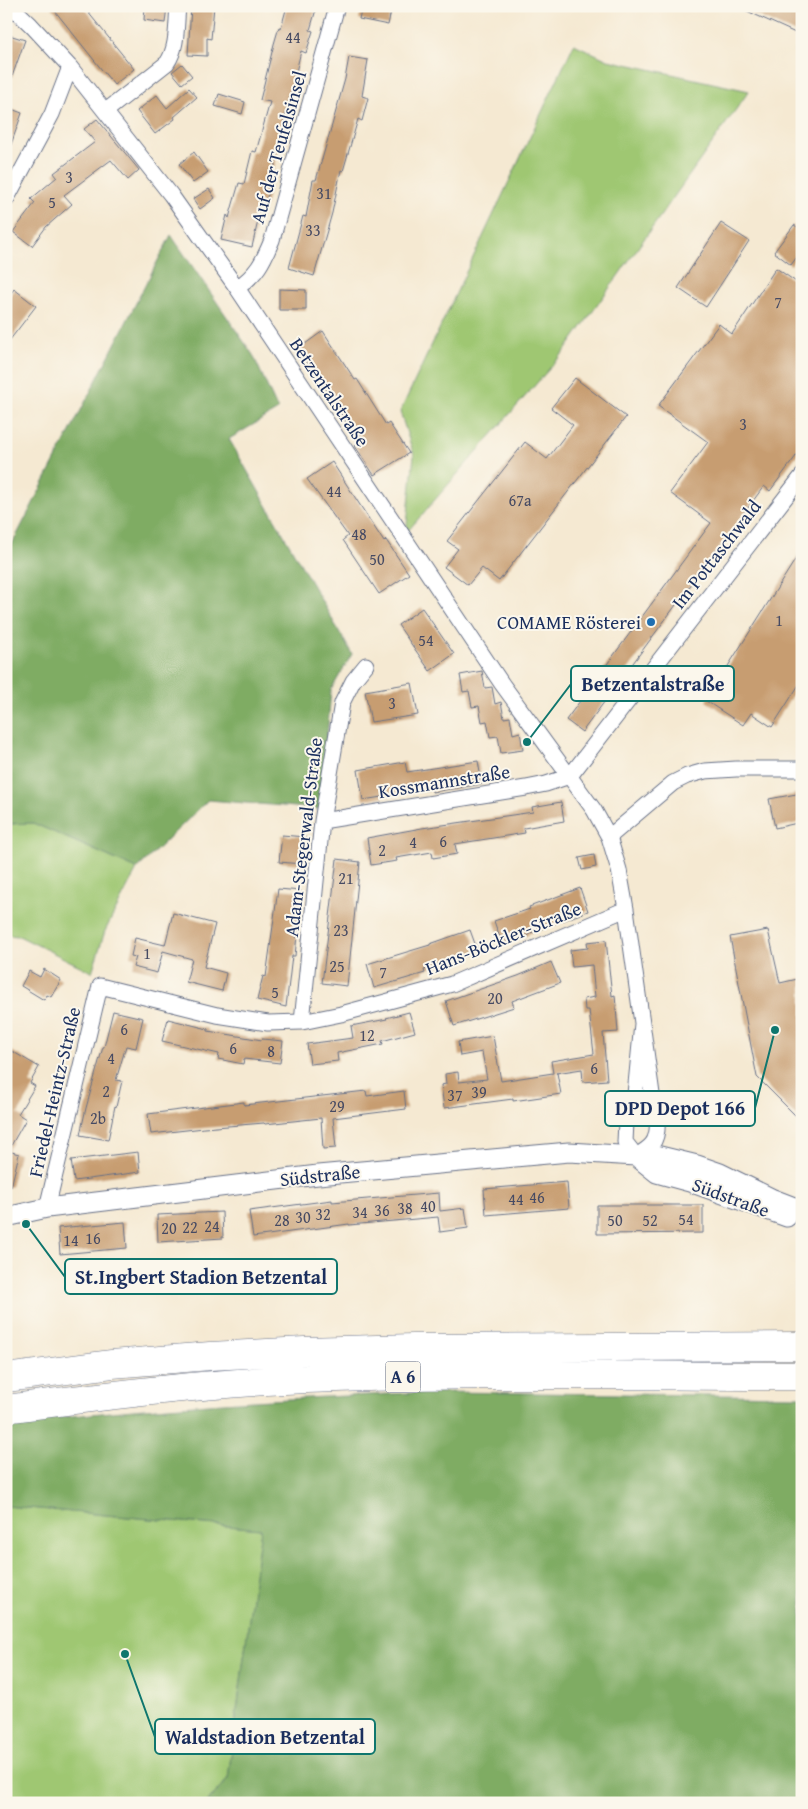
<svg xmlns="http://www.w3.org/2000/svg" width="808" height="1809" font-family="'Gentium Book Plus',serif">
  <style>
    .green { fill: #9fc772; stroke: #5d7b68 }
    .forest { fill: #7fac64; stroke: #4d6e61 }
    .building { fill: #c79d71 }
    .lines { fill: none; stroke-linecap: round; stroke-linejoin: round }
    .minor-casing { stroke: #677087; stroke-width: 17 }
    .tertiary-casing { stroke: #677087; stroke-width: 21 }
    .motorway-casing { stroke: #677087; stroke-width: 29 }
    .minor { stroke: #fff; stroke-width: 15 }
    .tertiary { stroke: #fff; stroke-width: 19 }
    .motorway { stroke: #fff; stroke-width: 28 }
    .poi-dot { fill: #1f6fb2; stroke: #fbf7ec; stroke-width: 2 }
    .labels { text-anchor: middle; stroke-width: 4; stroke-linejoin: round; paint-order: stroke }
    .number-label { font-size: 16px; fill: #464a63 }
    .shield { fill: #fbf7ec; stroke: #5e6b89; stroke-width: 1 }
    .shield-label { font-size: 18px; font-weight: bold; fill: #1b2f5e }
    .street-label { font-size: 19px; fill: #1b2f5e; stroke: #fbf7ec }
    .poi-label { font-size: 19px; fill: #1b2f5e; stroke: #fbf7ec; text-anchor: end }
    .leader { fill: none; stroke: #0f766e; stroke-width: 2 }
    .callout-dot { fill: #0f766e; stroke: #fbf7ec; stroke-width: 2 }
    .callout { fill: #fbf7ec; stroke: #0f766e; stroke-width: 2 }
    .callout-label { font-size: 20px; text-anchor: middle; font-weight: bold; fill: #1b2f5e }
  </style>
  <rect width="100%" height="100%" fill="#fbf7ec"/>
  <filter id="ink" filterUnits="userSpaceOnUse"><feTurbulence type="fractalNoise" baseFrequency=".02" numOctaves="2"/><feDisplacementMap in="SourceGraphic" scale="10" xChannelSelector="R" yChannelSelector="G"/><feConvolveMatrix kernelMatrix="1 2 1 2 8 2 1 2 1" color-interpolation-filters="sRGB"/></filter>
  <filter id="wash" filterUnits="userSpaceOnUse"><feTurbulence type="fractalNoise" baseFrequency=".0096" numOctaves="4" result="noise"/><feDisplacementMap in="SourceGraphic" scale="20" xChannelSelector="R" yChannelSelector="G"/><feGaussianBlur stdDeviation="1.12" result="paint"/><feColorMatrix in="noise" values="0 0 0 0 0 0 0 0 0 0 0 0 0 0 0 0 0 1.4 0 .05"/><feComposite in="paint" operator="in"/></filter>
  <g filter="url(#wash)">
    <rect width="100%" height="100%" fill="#f5e9d2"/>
    <path class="green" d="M574,44L608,60L749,91L564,352L406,533L414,455L400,412Z
      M33,823L137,869L105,931L92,972L19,936L6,935V824Z
      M6,1506L261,1529L228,1779L207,1803H6Z"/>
    <path class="forest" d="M171,235L253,355L278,410L229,439L352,654L331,690L321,809L208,800L137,869L33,823L6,824V556Z
      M437,1392L802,1396V1803H207L228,1779L261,1529L6,1506V1424C149,1405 293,1398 437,1392Z"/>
    <g id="blocks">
      <path class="building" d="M51,6H83L134,69L114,85Z
        M145,6H167L165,23L144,20Z
        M191,6H214L211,39L207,38V56L188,55Z
        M287,6H317L310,30L313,31L306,53L301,51L284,122H286L268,191H269L263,213L260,212L252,247L221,240L227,215L229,218L239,183L244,184L252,151L256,152L270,102L260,100L274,44L279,27L281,28Z
        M362,6H392L388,25L359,19Z
        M736,6H802V36Z
        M6,34L25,40L8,88H6Z
        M349,57L368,60L362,96L368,98L362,121L358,119L343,171L341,170L332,213L314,276L289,268L303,216L306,217L313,180H316L332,125L345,79Z
        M182,64L192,76L182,84L172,72Z
        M189,88L197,97L174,117L175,119L155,134L137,111L157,95L167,108Z
        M219,94L245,102L242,114L215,106Z
        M6,107L22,113L8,153L6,152Z
        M97,119L139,170L128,180L111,160L64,195L72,204L46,227L32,246L13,232L35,203L31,199L57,177L54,173L95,142L84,129Z
        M194,152L208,172L193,183L179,164Z
        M209,189L215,198L200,209L193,199Z
        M721,223L749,241L706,307L678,288Z
        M794,225L802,230V250L791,265L774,252Z
        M776,268L802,286V448L770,491L764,486L582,732L566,720L711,523L670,493L708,442L658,406L719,324L732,334Z
        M14,289L36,306L6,345V300Z
        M279,289L306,290V310H279Z
        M323,331L355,380L357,379L386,425L389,423L409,453L374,475L355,446L359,443L330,396L298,349Z
        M575,378L626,417L499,581L482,568L468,585L444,567L458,549L447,541L525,442L547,459L573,425L551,408Z
        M332,462L384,542L386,540L409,574L379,594L343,540L348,536L307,479Z
        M802,549V680L772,727L751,713L743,725L706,701Z
        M422,608L454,654L430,671L398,625Z
        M482,671L485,688L492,687L495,704L501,702L504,718L510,717L513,734L520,732L523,750L501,753L498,736L490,737L487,721L482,722L479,706L472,707L469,691L463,692L460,675Z
        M412,683L418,715L371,722L365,691Z
        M478,761L482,784L432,792V789L363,800L358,770L405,762L407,772Z
        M802,793V822L775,828L769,799Z
        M561,802L564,821L524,828L525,833L455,844L457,854L433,858L432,852L396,858L397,861L371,865L367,838L422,828L533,812L532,807Z
        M282,835L305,837L302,864L279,862Z
        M594,855L596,867L582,870L579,858Z
        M337,859L360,862L347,986L322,983Z
        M580,888L588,911L528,934L529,935L502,944L494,921L530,909L529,907Z
        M278,889L301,891L295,956H292L286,1007L257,1000L263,976L266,977Z
        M173,913L215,924L204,967L226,973L222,991L186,982L192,959L163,951L157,973L133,967L136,957L131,956L135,938L165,945Z
        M470,930L478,952L424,970L425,973L374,988L367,964L430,945V944Z
        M768,930L780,983L802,978V1122L757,1077L730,937Z
        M606,940L612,996L615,995L618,1032L603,1033L607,1080L583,1082L582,1069L556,1073H557L561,1094L513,1101V1099L444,1108L441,1085L446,1084L445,1074L458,1072L459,1082L487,1079L482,1052L460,1056L458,1042L493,1036L501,1081L553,1073L551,1061L594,1054L589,1010H585L584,999L595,997L592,965L572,967L570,950L588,948L587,942Z
        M551,962L560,983L512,1001L514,1007L454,1026L446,1001L518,976Z
        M44,969L61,980L51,997L47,995L44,1000L21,986L29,971L40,977Z
        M113,1011L143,1018L136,1048L126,1046L116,1080L122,1081L116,1107L115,1106L108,1140L80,1135L86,1108L103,1047H104Z
        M409,1012L415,1032L382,1041L383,1044L337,1053L338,1061L310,1064L307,1044L353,1038L351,1026L387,1019L386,1018Z
        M168,1019L208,1029V1031L262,1040V1039L283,1041L280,1063L244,1059L243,1064L218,1059L219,1054L162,1041Z
        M10,1050L39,1067L30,1083L35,1086L18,1114L26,1119L8,1151L19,1154L11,1187L6,1186V1057Z
        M366,1091L367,1096L404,1091L406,1109L333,1118L336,1148L323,1149L321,1118L265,1124L264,1123L204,1128L151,1134L148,1114L244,1102V1105Z
        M138,1152L140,1172L74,1181L71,1160Z
        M567,1182L569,1208L486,1215L484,1189Z
        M439,1193L440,1211L465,1208L468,1228L440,1232L438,1217L349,1225V1224L253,1237L249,1211L332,1200V1202Z
        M597,1205H703V1233L597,1234Z
        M222,1212L223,1238L158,1242L157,1215Z
        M125,1222L127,1248L60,1254L58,1228Z"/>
    </g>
  </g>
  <g filter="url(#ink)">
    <use href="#blocks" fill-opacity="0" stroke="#677087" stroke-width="1"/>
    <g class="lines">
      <defs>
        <path id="minor" d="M11,6L31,25L70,67L171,195L237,288L502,684L594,810L609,837L619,870L626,909L652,1094C657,1106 661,1133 652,1144C648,1149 641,1153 636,1156L625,1142L626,1122L635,1094L642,1024
          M106,111L167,63C178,47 176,25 178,6
          M6,200L52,114L70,67
          M237,288C257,274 263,262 272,240L337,6
          M570,776L802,476
          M322,821L526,788L546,784L570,776
          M609,837L673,783L687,776L705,771L736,769H802
          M302,1022L322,821L342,703L353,681L366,665
          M47,1208L100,986L217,1015L268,1023L302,1022L341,1014L452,984L626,909"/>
        <path id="tertiary" d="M636,1156L657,1173L690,1182L787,1217
          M6,1217L47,1208L318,1175L569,1152L636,1156L656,1155L697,1165L720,1173L771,1198L802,1210"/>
        <path id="motorway" d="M6,1378L112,1364L210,1356L304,1351L413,1348L802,1346
          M6,1409C99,1396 192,1385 285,1380C457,1372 630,1376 802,1376"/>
      </defs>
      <use href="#minor" class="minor-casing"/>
      <use href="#tertiary" class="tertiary-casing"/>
      <use href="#motorway" class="motorway-casing"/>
      <use href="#minor" class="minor"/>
      <use href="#tertiary" class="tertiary"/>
      <use href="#motorway" class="motorway"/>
    </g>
  </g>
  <circle class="poi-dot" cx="651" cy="622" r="5"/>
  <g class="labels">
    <g class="number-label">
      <text x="293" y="43">44</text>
      <text x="69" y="183">3</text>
      <text x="324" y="199">31</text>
      <text x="52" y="208">5</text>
      <text x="313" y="236">33</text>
      <text x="778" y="308">7</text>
      <text x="743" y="430">3</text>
      <text x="334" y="497">44</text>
      <text x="520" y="506">67a</text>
      <text x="359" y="540">48</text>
      <text x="377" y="565">50</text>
      <text x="779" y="626">1</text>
      <text x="426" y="646">54</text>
      <text x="392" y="709">3</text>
      <text x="443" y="847">6</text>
      <text x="413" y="848">4</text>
      <text x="382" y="856">2</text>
      <text x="346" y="884">21</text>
      <text x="341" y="936">23</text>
      <text x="147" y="959">1</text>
      <text x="337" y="972">25</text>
      <text x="383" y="978">7</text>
      <text x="275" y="998">5</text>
      <text x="495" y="1004">20</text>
      <text x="124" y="1035">6</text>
      <text x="367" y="1041">12</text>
      <text x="233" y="1054">6</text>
      <text x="271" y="1057">8</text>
      <text x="111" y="1064">4</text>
      <text x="594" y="1074">6</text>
      <text x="106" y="1097">2</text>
      <text x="479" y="1098">39</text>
      <text x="455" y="1101">37</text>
      <text x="337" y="1112">29</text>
      <text x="98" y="1124">2b</text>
      <text x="537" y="1203">46</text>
      <text x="516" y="1205">44</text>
      <text x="428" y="1212">40</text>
      <text x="405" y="1214">38</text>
      <text x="382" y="1216">36</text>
      <text x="360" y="1218">34</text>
      <text x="323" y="1220">32</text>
      <text x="303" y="1223">30</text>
      <text x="686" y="1225">54</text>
      <text x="282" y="1226">28</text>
      <text x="615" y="1226">50</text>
      <text x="650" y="1226">52</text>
      <text x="212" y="1232">24</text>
      <text x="190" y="1233">22</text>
      <text x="169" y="1234">20</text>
      <text x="93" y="1244">16</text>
      <text x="71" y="1246">14</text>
    </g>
    <rect class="shield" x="385.5" y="1361.5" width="35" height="31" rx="4"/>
    <g class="shield-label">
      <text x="403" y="1383">A 6</text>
    </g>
    <g class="street-label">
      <text transform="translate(278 147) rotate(-74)" y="7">Auf der Teufelsinsel</text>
      <text transform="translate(330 392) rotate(56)" y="7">Betzentalstraße</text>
      <text transform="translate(716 554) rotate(-52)" y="7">Im Pottaschwald</text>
      <text transform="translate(444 781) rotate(-9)" y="7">Kossmannstraße</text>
      <text transform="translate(303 837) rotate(-83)" y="7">Adam-Stegerwald-Straße</text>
      <text transform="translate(503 938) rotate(-22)" y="7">Hans-Böckler-Straße</text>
      <text transform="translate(54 1092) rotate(-77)" y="7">Friedel-Heintz-Straße</text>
      <text transform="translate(320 1175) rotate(-6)" y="7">Südstraße</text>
      <text transform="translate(731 1197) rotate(20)" y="7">Südstraße</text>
    </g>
    <g class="poi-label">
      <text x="641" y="629">COMAME Rösterei</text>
    </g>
  </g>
  <path class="leader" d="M527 742L571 684M775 1030L755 1108M26 1224L65 1277M125 1654L155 1737"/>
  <g class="callout-dot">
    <circle cx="527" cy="742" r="5"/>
    <circle cx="775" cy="1030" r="5"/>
    <circle cx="26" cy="1224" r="5"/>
    <circle cx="125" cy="1654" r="5"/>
  </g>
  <g class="callout">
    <rect x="571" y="666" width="163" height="35" rx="5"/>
    <rect x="605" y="1091" width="150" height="35" rx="5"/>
    <rect x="65" y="1259" width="272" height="35" rx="5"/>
    <rect x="155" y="1719" width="220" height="35" rx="5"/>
  </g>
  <g class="callout-label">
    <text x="653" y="691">Betzentalstraße</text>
    <text x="680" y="1115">DPD Depot 166</text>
    <text x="201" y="1284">St.Ingbert Stadion Betzental</text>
    <text x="265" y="1744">Waldstadion Betzental</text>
  </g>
  <rect width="808" height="1809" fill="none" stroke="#fbf7ec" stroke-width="25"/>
</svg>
